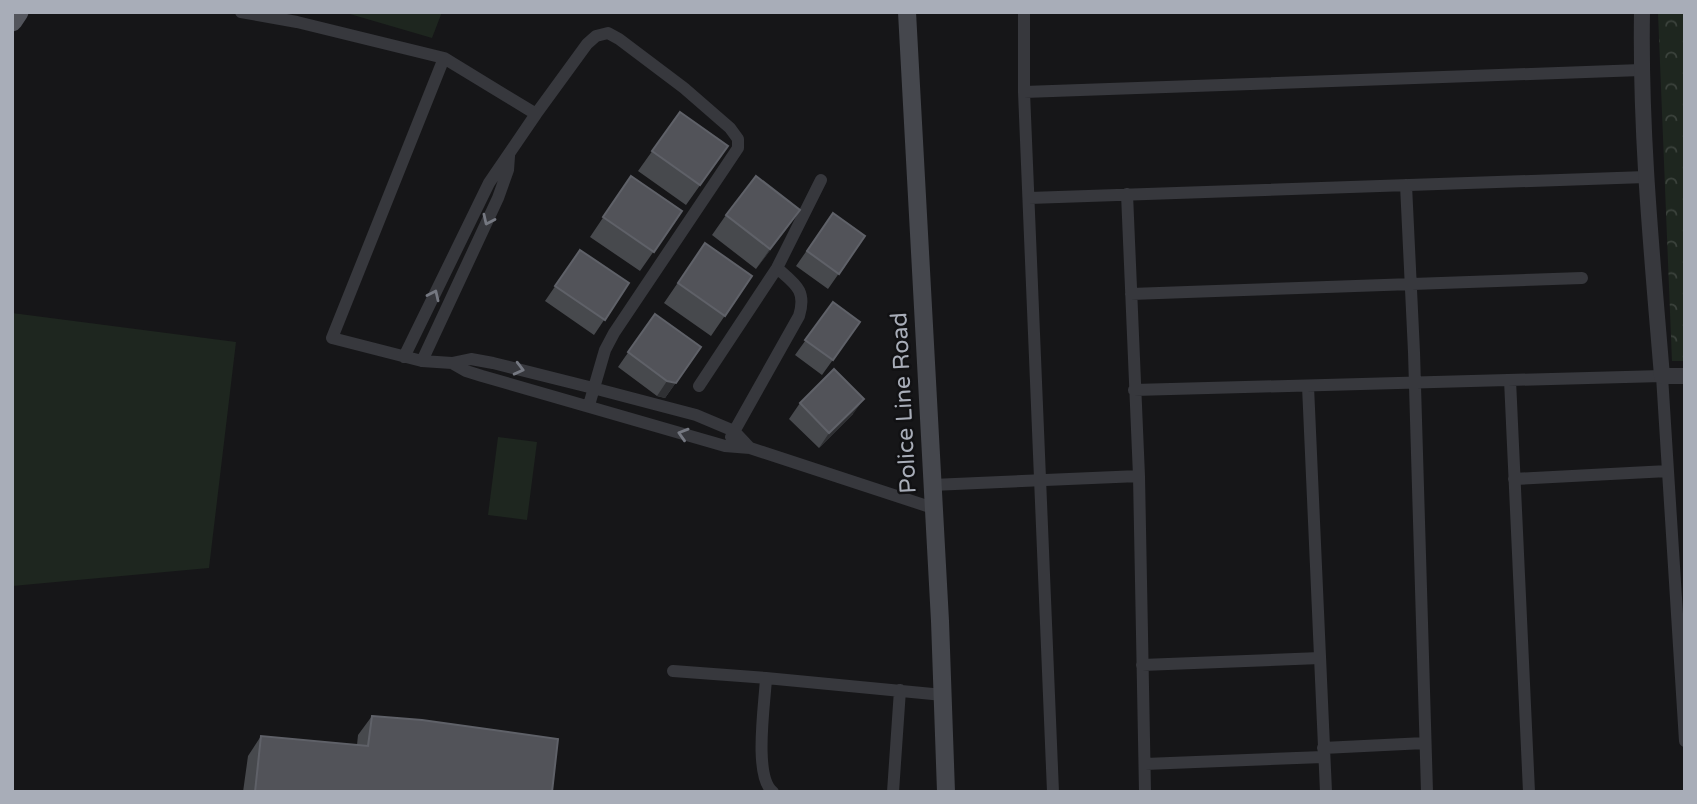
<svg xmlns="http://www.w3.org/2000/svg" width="1697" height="804" font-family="'Varela Round',sans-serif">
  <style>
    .green { fill: #1e261f }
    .park { fill: url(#park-crowns) }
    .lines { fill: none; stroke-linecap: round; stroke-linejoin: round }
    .minor { stroke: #37383d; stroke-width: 12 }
    .tertiary { stroke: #37383d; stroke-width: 16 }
    .secondary { stroke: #45474d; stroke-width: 18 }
    .primary { stroke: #53555c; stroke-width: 21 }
    .wall { fill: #47494d }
    .shaded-wall { fill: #2f3033 }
    .building { fill: #525359; stroke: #5f6168; stroke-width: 2 }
    .oneway { stroke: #757881 }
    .labels { text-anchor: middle; stroke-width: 5; stroke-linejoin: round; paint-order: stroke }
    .street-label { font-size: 23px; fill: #a8adb8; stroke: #111113 }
  </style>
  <defs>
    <pattern id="park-crowns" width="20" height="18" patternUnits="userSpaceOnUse" patternTransform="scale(1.75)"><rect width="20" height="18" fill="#1e261f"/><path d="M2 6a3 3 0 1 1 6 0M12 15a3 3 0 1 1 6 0" fill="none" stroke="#3c433d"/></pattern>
  </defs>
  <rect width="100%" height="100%" fill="#161618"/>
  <path class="green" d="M343,12H442L432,38Z
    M12,313L236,342L209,568L12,586Z
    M498,437L537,442L527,520L488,515Z"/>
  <path class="park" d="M1658,12H1685V361H1672Z"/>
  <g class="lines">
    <path class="minor" d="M241,12L297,22L444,58L536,114L489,183L404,357
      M1024,12V92L1053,792
      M444,58L332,338L422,361L452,363L471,359L493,363L593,388L696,415L734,431L750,448
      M1024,92L1641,70
      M536,114L587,44L596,36L608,33L619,39L684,88L730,128L738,139V148L614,333L605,350L589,405
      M1406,185L1414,352L1427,792
      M1127,194L1139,476L1145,792
      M1029,198L1646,177
      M1131,294L1582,278
      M422,361L498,198L508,170L509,156
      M452,363L466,371L482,376L725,446L750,448L933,508
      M1510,380L1529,792
      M699,386L777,268L821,180
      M1308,386L1326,792
      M1134,390L1662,376L1685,741
      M731,437L799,316C807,290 795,284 777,268
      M1514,479L1668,471
      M932,485L1139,476
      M1142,665L1320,658
      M673,671L766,678L943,695
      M766,678C765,702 753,777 773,792
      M1323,748L1425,743
      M1145,764L1323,757
      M893,792L900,690"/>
    <path class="tertiary" d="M1642,12C1640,134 1652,255 1662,376H1685"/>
    <path class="secondary" d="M907,12L940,621L946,792"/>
    <path class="primary" d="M12,21L18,12"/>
  </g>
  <path class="wall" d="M680,112L728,146L686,205L638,171Z
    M631,176L682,211L640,271L590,237Z
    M800,210L756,269L712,235L726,215Z
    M833,213L865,236L828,289L796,266Z
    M705,243L752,276L711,336L664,303Z
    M580,250L629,283L594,335L545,301Z
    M833,302L860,322L822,375L795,355Z
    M655,314L701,347L665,398L657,396L618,367Z
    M800,403L853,414L819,448L789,419Z
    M372,716L552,792H243L248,756L261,736L357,745L358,735Z"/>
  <path class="shaded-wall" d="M800,210L786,230L756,269L770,249Z
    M701,347L665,398L657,396L667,381Z
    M864,399L853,414L819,448L829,433Z"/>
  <path class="building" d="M680,112L728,146L700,185L652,151Z
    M631,176L682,211L654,252L603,217Z
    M756,176L800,210L770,249L726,215Z
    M833,213L865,236L839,274L807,251Z
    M705,243L752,276L725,316L678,283Z
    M580,250L629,283L605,320L555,286Z
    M833,302L860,322L833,360L805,340Z
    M655,314L701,347L676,383L667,381L628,352Z
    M834,369L864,399L829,433L800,403Z
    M372,716L422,720L558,739L552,792H255L261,736L368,746Z"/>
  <defs><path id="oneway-chevron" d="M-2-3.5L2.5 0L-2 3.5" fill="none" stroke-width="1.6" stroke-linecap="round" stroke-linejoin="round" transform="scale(1.75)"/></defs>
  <g class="oneway">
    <use href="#oneway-chevron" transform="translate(488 220) rotate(115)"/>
    <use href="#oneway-chevron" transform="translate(434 295) rotate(-65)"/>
    <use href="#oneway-chevron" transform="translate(519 369) rotate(14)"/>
    <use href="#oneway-chevron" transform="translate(683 434) rotate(-163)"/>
  </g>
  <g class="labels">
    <g class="street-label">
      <text transform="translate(903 403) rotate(-93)" y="8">Police Line Road</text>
    </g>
  </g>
  <rect width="1697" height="804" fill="none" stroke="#a8adb8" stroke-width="28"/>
</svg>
